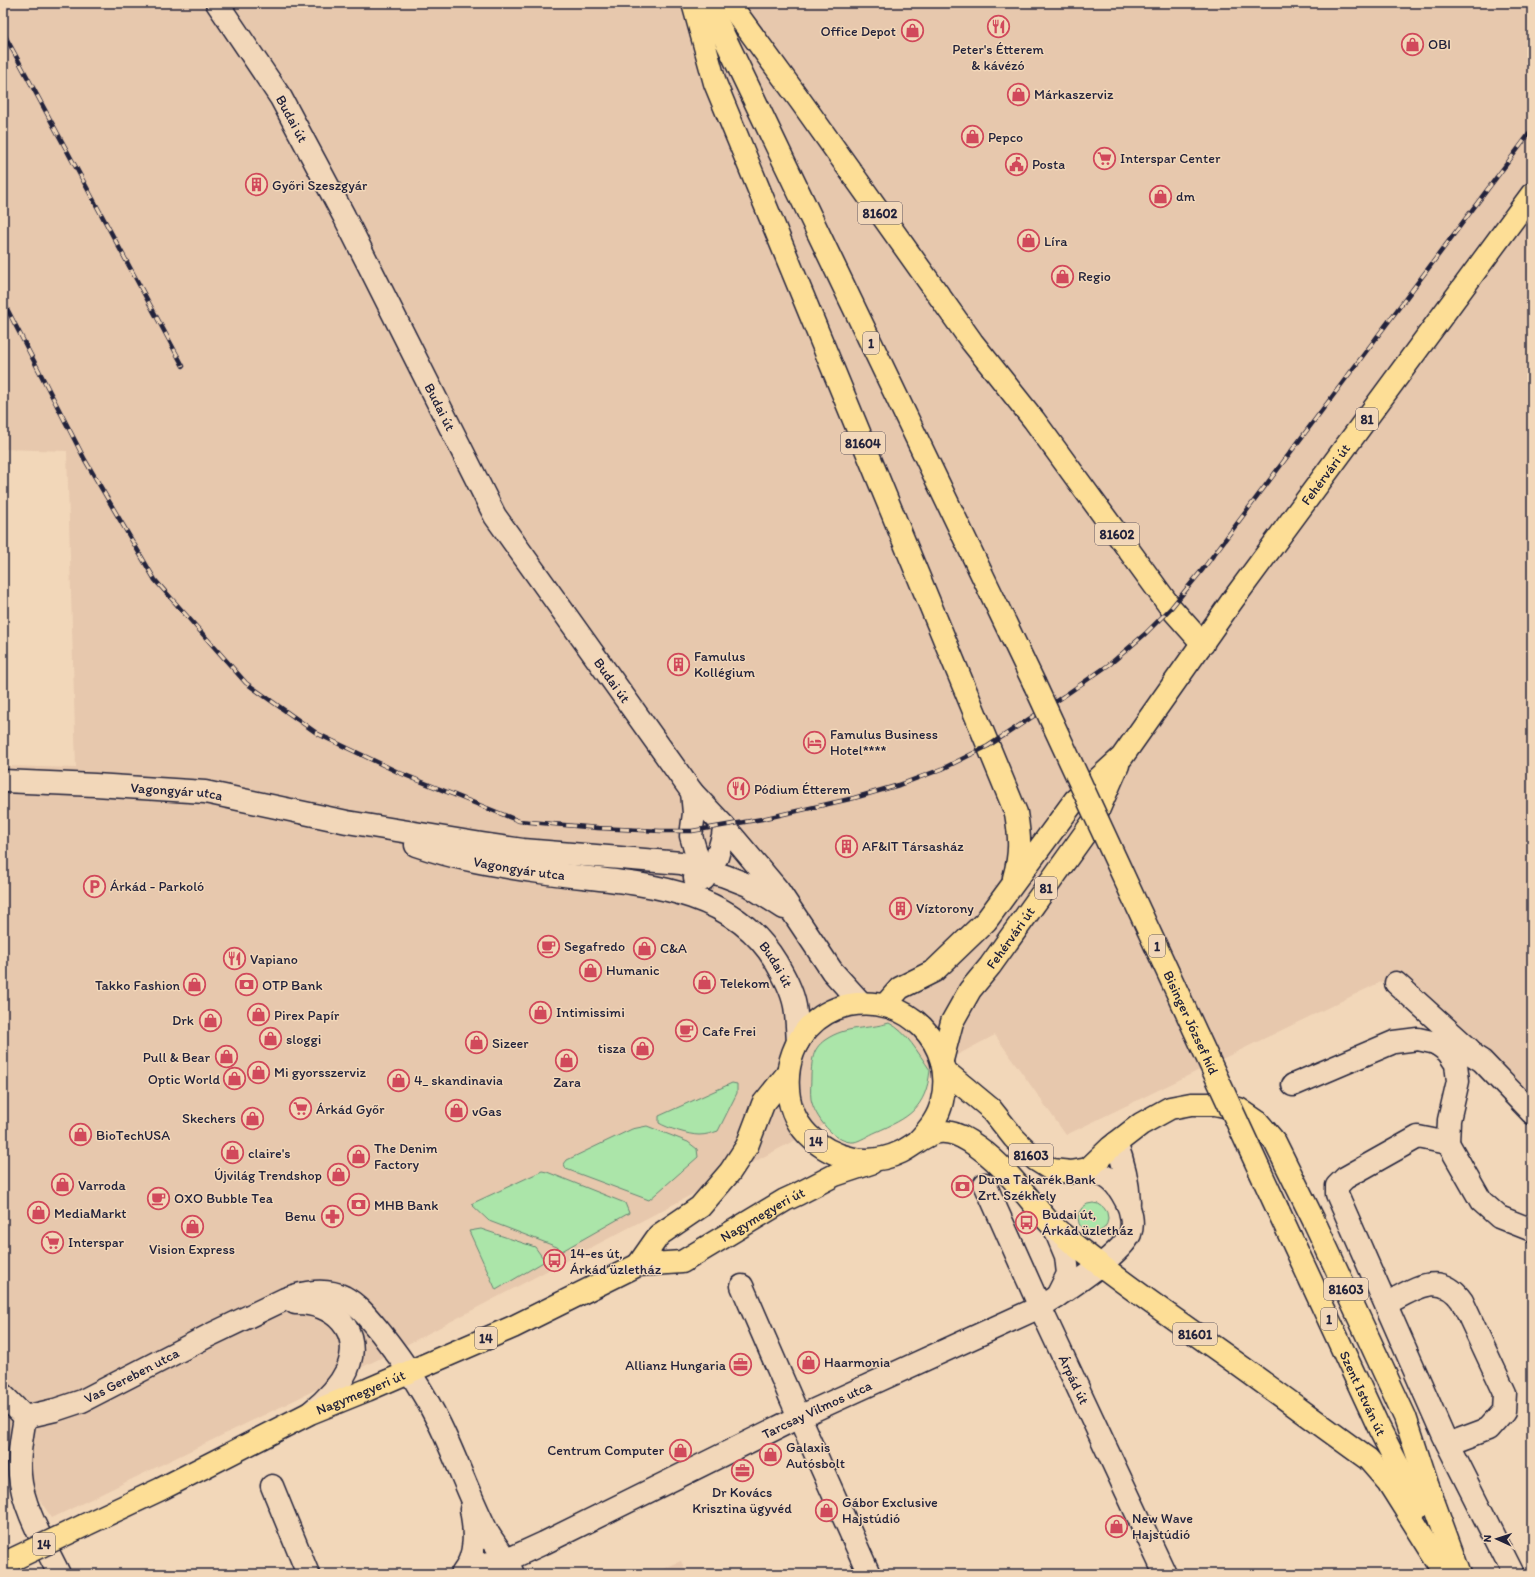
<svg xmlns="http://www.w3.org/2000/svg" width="1535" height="1577" font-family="Itim,sans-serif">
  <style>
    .built { fill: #e7c8ad }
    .green { fill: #abe5a9; stroke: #668472 }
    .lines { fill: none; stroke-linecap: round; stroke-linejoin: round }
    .minor-casing { stroke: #22223b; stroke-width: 25 }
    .major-casing { stroke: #22223b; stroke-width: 25 }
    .minor { stroke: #f2d7b9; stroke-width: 22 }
    .major { stroke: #fdde96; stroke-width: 22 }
    .rail-casing { stroke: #22223b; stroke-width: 4.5 }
    .rail { stroke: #f2d7b9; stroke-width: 3; stroke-dasharray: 9; stroke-linecap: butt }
    .major-bridge-casing { stroke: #22223b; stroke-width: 25; stroke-linecap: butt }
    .major-bridge { stroke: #fdde96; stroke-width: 22 }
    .labels { text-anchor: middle; stroke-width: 3; stroke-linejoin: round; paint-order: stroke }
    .shield { fill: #f2d7b9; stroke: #605861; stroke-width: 1 }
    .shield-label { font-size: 13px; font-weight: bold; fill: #22223b }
    .poi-label { font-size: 14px; fill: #22223b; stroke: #f2d7b9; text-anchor: start }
    .street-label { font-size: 14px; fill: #22223b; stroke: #f2d7b9 }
  </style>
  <rect width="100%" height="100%" fill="#f2d7b9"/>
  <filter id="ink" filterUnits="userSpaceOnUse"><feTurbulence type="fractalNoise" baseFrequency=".025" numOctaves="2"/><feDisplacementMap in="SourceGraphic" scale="8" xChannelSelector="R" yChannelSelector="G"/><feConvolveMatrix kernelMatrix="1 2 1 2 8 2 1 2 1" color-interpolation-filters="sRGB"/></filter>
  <g filter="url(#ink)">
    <path class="built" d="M3,3H1532V1108L1397,974L1066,1135L995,1035L387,1355L52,1518L3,1447V766L76,768L67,451L3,449Z
      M681,1561L687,1574H652Z"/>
    <path class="green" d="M889,1023C907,1032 918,1053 930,1070C926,1109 908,1118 876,1132C869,1135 860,1141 854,1142C835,1144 814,1116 811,1099C810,1092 811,1083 811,1075C812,1061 812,1049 825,1040C847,1025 866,1030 889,1023Z
      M732,1083L737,1084V1093L718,1131C712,1133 706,1135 699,1135C689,1135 667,1128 659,1123V1116Z
      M647,1126L688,1142L697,1149L698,1157L649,1200L566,1169L564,1164L567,1160L632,1129Z
      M542,1171L547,1172L625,1203L629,1213L562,1251L557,1247L489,1221L471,1204Z
      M1078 1218a15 15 0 1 1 30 0a15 15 0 1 1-30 0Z
      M481,1229L535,1247L545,1261L496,1290L469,1231Z"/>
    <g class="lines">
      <defs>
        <g id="minor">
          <path id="s1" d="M217,3L281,98L344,216L495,516L692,792L724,826L778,890L832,971L861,1003"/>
          <path id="s2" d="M3,781L95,785L205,792L347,822L482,844L523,850L681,863L725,876L748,885L784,908"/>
          <path d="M692,792L694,813L691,836L704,879"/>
          <path id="s3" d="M416,845C456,859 498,866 540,872C623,884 727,880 776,962C784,976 792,990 795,1006C797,1018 797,1030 798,1042"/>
          <path d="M695,878L701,869L711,864L717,857L723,836L724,826"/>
          <path d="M1396,983L1469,1049"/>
          <path d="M1437,1044L1457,1045L1482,1061L1532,1113"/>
          <path d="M1293,1085L1394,1042L1418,1039L1436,1043L1448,1052L1456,1064L1458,1081L1449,1120L1448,1143"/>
          <path d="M1116,1143C1124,1163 1128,1181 1129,1202"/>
          <path id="s4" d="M985,1184L1040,1307L1165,1574"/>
          <path d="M1054,1227L1066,1256L1068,1274L1057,1296"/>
          <path d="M742,1286L799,1417L869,1574"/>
          <path d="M295,1303C333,1302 364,1331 347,1370C339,1387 326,1400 311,1412"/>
          <path d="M1386,1304C1412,1290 1440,1269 1462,1301L1505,1393L1504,1411L1488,1429L1448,1444"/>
          <path d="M3,1395L25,1417"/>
          <path id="s5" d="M25,1417L55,1410L82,1401L208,1336L285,1299C303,1292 326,1288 344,1297C359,1305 370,1320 381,1333C404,1362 424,1392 440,1425C457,1460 470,1498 488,1533C496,1547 506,1556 512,1572"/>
          <path d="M25,1417C22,1436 18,1455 20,1475C22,1506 45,1545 59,1574"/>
          <path d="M272,1486L308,1574"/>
          <path d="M462,1574C477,1555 475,1531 471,1509"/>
          <path id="s6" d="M464,1574L489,1563L507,1560L544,1543L799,1417L1040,1307C1061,1294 1121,1255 1130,1234C1134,1224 1131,1210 1126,1201C1116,1181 1108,1176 1088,1169"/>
          <path d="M1513,1574L1444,1437L1337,1194V1186L1345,1178L1418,1137L1448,1143L1481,1201L1499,1217L1532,1230"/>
        </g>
        <g id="major">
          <path d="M693,3L715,83L1016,813C1020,837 1021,854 1014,878"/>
          <path d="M708,3L1034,683"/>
          <path d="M729,3L802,103L972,342L1034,420L1171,608L1203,644"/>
          <path id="s7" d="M885,1005L900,988L934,971L986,921L1075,800L1122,757L1232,601L1532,194"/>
          <path id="s8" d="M942,1060L952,1022L970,990L990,966L1093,822L1118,765"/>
          <path d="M944,1070L991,1109L1014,1138L1036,1160L1052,1170L1071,1172L1088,1169L1110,1148L1141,1124L1170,1108L1191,1104H1215L1239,1109L1258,1122L1275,1142L1314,1221L1405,1417L1427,1484L1460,1574"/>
          <path d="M918,1141C929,1129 939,1117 942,1101C956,1043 906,994 849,1005C834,1008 819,1016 808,1028C782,1057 780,1106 808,1135C833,1160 870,1167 901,1152C913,1146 925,1134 939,1132C949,1131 961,1136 969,1141C997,1158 1017,1184 1037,1208C1043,1215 1048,1222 1055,1228C1060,1233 1066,1237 1071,1242C1115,1278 1162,1310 1208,1343C1262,1381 1315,1421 1368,1459L1388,1482L1446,1574"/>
          <path id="s9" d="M1278,1210L1379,1428L1419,1507"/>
          <path d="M638,1265L659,1235L700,1207L730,1172L747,1146L763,1104L788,1073"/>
          <path id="s10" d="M85,1525L161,1489L310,1413L367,1390L513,1327L638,1265L682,1262L785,1200L798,1194L835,1175L871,1163"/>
        </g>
      </defs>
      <use href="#minor" class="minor-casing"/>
      <use href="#major" class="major-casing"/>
      <use href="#minor" class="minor"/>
      <use href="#major" class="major"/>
      <defs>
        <path id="rail" d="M3,32L183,366
          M3,301L85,460L155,580L246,683L318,734L400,773L519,821L598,828L661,831H692L762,819L854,798L899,785L942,769L988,746L1064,696L1110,664L1145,634L1171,608L1203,569L1532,130"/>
      </defs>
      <use href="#rail" class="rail-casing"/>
      <use href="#rail" class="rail"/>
      <defs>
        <g id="major-bridge">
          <path id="s11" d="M1034,683L1278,1210"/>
          <path d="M3,1564L85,1525"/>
        </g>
      </defs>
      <use href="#major-bridge" class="major-bridge-casing"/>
      <use href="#major-bridge" class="major-bridge"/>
    </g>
  </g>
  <defs>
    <symbol id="restaurant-ring" viewBox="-11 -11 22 22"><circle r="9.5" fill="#f2d7b9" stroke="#d1495b" stroke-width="1.5"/><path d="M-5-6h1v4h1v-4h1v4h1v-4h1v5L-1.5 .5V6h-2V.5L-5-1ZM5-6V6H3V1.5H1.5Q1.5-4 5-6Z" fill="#d1495b"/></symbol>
    <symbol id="shop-ring" viewBox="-11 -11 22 22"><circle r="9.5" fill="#f2d7b9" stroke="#d1495b" stroke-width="1.5"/><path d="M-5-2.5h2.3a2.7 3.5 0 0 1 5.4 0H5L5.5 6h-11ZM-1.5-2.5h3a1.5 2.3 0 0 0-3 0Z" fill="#d1495b"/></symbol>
    <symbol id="supermarket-ring" viewBox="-11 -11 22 22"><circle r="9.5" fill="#f2d7b9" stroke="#d1495b" stroke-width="1.5"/><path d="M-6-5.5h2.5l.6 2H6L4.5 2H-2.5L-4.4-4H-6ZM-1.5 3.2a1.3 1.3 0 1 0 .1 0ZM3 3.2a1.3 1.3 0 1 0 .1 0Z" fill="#d1495b"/></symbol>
    <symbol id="civic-ring" viewBox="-11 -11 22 22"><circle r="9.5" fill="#f2d7b9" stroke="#d1495b" stroke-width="1.5"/><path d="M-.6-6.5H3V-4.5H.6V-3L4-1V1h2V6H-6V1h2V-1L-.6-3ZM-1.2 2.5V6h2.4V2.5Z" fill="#d1495b"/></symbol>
    <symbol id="building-ring" viewBox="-11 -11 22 22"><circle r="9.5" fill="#f2d7b9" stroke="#d1495b" stroke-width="1.5"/><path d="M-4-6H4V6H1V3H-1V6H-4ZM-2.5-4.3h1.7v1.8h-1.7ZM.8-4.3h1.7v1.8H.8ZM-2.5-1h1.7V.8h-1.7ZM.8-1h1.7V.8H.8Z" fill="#d1495b"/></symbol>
    <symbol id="hotel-ring" viewBox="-11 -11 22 22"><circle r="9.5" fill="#f2d7b9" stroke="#d1495b" stroke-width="1.5"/><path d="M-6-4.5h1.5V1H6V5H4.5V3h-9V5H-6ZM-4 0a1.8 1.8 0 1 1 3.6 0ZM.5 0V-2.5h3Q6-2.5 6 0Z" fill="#d1495b"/></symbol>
    <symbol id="parking-ring" viewBox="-11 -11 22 22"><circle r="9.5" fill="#f2d7b9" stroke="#d1495b" stroke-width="1.5"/><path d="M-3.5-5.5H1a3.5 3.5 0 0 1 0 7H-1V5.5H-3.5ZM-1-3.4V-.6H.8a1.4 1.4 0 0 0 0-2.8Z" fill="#d1495b"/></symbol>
    <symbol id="cafe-ring" viewBox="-11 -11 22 22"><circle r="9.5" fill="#f2d7b9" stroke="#d1495b" stroke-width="1.5"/><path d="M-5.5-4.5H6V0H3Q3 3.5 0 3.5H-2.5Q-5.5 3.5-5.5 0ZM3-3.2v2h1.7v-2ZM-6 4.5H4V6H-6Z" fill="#d1495b"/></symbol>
    <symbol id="bank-ring" viewBox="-11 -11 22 22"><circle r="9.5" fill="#f2d7b9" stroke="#d1495b" stroke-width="1.5"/><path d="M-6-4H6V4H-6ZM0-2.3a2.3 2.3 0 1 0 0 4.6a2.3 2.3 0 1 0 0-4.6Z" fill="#d1495b"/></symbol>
    <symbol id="pharmacy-ring" viewBox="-11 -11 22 22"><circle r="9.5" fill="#f2d7b9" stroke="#d1495b" stroke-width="1.5"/><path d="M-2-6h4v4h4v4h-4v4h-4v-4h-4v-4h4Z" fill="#d1495b"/></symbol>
    <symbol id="bus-ring" viewBox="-11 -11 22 22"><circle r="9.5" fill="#f2d7b9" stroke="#d1495b" stroke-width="1.5"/><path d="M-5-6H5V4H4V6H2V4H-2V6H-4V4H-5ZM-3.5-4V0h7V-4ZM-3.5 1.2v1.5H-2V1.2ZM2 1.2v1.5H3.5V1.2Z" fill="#d1495b"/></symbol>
    <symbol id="office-ring" viewBox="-11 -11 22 22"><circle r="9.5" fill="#f2d7b9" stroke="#d1495b" stroke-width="1.5"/><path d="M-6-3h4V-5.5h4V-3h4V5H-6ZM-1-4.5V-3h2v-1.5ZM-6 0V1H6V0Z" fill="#d1495b"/></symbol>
  </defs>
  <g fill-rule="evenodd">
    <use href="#restaurant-ring" x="986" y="14" width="25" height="25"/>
    <use href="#shop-ring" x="900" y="18" width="25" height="25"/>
    <use href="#shop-ring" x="1400" y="32" width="25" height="25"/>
    <use href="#shop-ring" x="1006" y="82" width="25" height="25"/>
    <use href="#shop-ring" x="960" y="124" width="25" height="25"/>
    <use href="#supermarket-ring" x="1092" y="146" width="25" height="25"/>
    <use href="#civic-ring" x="1004" y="152" width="25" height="25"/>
    <use href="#building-ring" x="244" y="172" width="25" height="25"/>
    <use href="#shop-ring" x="1148" y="184" width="25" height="25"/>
    <use href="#shop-ring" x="1016" y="228" width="25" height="25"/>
    <use href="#shop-ring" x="1050" y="264" width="25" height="25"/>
    <use href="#building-ring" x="666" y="652" width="25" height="25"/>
    <use href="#hotel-ring" x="802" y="730" width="25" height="25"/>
    <use href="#restaurant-ring" x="726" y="776" width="25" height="25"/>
    <use href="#building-ring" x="834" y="834" width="25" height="25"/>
    <use href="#parking-ring" x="82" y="874" width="25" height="25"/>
    <use href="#building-ring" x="888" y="896" width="25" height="25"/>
    <use href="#cafe-ring" x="536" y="934" width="25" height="25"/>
    <use href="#shop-ring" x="632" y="936" width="25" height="25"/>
    <use href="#restaurant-ring" x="222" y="946" width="25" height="25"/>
    <use href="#shop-ring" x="578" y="958" width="25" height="25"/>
    <use href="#shop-ring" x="692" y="970" width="25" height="25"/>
    <use href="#shop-ring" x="182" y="972" width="25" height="25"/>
    <use href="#bank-ring" x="234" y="972" width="25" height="25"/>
    <use href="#shop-ring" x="528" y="1000" width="25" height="25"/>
    <use href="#shop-ring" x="246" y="1002" width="25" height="25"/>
    <use href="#shop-ring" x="198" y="1008" width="25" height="25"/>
    <use href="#cafe-ring" x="674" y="1018" width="25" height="25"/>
    <use href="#shop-ring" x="258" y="1026" width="25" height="25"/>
    <use href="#shop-ring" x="464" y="1030" width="25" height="25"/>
    <use href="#shop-ring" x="630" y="1036" width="25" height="25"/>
    <use href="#shop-ring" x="214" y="1044" width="25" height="25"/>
    <use href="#shop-ring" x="554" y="1048" width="25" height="25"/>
    <use href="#shop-ring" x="246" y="1060" width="25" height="25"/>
    <use href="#shop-ring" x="222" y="1066" width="25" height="25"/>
    <use href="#shop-ring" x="386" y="1068" width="25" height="25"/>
    <use href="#supermarket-ring" x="288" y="1096" width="25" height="25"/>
    <use href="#shop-ring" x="444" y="1098" width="25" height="25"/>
    <use href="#shop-ring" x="240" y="1106" width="25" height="25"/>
    <use href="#shop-ring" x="68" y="1122" width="25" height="25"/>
    <use href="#shop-ring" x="220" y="1140" width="25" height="25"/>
    <use href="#shop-ring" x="346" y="1144" width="25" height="25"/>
    <use href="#shop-ring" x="326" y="1162" width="25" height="25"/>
    <use href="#shop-ring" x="50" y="1172" width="25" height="25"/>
    <use href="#bank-ring" x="950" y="1174" width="25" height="25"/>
    <use href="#cafe-ring" x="146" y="1186" width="25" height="25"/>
    <use href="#bank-ring" x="346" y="1192" width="25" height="25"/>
    <use href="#shop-ring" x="26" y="1200" width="25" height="25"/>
    <use href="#pharmacy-ring" x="320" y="1204" width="25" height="25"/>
    <use href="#bus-ring" x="1014" y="1210" width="25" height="25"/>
    <use href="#shop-ring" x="180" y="1214" width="25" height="25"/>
    <use href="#supermarket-ring" x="40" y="1230" width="25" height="25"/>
    <use href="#bus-ring" x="542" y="1248" width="25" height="25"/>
    <use href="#shop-ring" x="796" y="1350" width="25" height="25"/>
    <use href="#office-ring" x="728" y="1352" width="25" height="25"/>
    <use href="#shop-ring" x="668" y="1438" width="25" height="25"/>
    <use href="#shop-ring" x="758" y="1442" width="25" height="25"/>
    <use href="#office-ring" x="730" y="1458" width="25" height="25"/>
    <use href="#shop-ring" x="814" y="1498" width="25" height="25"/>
    <use href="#shop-ring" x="1104" y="1514" width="25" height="25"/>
  </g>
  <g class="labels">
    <g class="shield">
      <rect x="858" y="202" width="44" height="22" rx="3"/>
      <rect x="863" y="332" width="16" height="22" rx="3"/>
      <rect x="1356" y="408" width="22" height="22" rx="3"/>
      <rect x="841" y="432" width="44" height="22" rx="3"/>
      <rect x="1095" y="523" width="44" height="22" rx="3"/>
      <rect x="1035" y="877" width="22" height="22" rx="3"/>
      <rect x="1149" y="935" width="16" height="22" rx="3"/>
      <rect x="805" y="1130" width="22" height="22" rx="3"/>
      <rect x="1009" y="1144" width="44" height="22" rx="3"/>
      <rect x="1324" y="1278" width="44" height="22" rx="3"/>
      <rect x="1321" y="1308" width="16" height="22" rx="3"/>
      <rect x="1173" y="1323" width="44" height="22" rx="3"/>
      <rect x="475" y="1327" width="22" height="22" rx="3"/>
      <rect x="33" y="1533" width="22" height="22" rx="3"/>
    </g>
    <g class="shield-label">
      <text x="880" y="218">81602</text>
      <text x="871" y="348">1</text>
      <text x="1367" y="424">81</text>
      <text x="863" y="448">81604</text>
      <text x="1117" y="539">81602</text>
      <text x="1046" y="893">81</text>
      <text x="1157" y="951">1</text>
      <text x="816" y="1146">14</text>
      <text x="1031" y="1160">81603</text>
      <text x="1346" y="1294">81603</text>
      <text x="1329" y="1324">1</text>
      <text x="1195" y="1339">81601</text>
      <text x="486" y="1343">14</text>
      <text x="44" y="1549">14</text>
    </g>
    <g class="poi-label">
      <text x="896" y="36" text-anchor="end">Office Depot</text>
      <text x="1428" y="49">OBI</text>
      <text x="998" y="54" text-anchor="middle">Peter's Étterem<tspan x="998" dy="16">&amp; kávézó</tspan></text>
      <text x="1034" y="99">Márkaszerviz</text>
      <text x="988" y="142">Pepco</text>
      <text x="1120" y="163">Interspar Center</text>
      <text x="1032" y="169">Posta</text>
      <text x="272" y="190">Győri Szeszgyár</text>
      <text x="1176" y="201">dm</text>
      <text x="1044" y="246">Líra</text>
      <text x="1078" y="281">Regio</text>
      <text x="694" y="661">Famulus<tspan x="694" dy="16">Kollégium</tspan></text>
      <text x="830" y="739">Famulus Business<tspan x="830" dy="16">Hotel****</tspan></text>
      <text x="754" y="794">Pódium Étterem</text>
      <text x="862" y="851">AF&amp;IT Társasház</text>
      <text x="110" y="891">Árkád - Parkoló</text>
      <text x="916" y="913">Víztorony</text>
      <text x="564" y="951">Segafredo</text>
      <text x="660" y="953">C&amp;A</text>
      <text x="250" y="964">Vapiano</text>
      <text x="606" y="975">Humanic</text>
      <text x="720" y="988">Telekom</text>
      <text x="180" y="990" text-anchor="end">Takko Fashion</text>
      <text x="262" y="990">OTP Bank</text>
      <text x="556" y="1017">Intimissimi</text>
      <text x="274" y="1020">Pirex Papír</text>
      <text x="194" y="1025" text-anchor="end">Drk</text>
      <text x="702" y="1036">Cafe Frei</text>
      <text x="286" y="1044">sloggi</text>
      <text x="492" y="1048">Sizeer</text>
      <text x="626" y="1053" text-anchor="end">tisza</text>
      <text x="210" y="1062" text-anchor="end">Pull &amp; Bear</text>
      <text x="274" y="1077">Mi gyorsszerviz</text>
      <text x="220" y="1084" text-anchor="end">Optic World</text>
      <text x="414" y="1085">4_ skandinavia</text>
      <text x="567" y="1087" text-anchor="middle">Zara</text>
      <text x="316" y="1114">Árkád Győr</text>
      <text x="472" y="1116">vGas</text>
      <text x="236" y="1123" text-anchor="end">Skechers</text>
      <text x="96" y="1140">BioTechUSA</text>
      <text x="374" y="1153">The Denim<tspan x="374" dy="16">Factory</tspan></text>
      <text x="248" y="1158">claire's</text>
      <text x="322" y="1180" text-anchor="end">Újvilág Trendshop</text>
      <text x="978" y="1184">Duna Takarék Bank<tspan x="978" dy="16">Zrt. Székhely</tspan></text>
      <text x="78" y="1190">Varroda</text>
      <text x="174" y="1203">OXO Bubble Tea</text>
      <text x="374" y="1210">MHB Bank</text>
      <text x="54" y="1218">MediaMarkt</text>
      <text x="1042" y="1219">Budai út,<tspan x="1042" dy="16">Árkád üzletház</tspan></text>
      <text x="316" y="1221" text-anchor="end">Benu</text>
      <text x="68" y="1247">Interspar</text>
      <text x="192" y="1254" text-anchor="middle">Vision Express</text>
      <text x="570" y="1258">14-es út,<tspan x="570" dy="16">Árkád üzletház</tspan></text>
      <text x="824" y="1367">Haarmonia</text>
      <text x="726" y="1370" text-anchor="end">Allianz Hungaria</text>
      <text x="786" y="1452">Galaxis<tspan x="786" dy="16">Autósbolt</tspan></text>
      <text x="664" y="1455" text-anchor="end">Centrum Computer</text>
      <text x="742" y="1497" text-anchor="middle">Dr Kovács<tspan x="742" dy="16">Krisztina ügyvéd</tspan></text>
      <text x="842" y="1507">Gábor Exclusive<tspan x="842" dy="16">Hajstúdió</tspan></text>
      <text x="1132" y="1523">New Wave<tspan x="1132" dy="16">Hajstúdió</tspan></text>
    </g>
    <g class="street-label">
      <text dy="5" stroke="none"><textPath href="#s1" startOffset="138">Budai út</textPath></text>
      <text dy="5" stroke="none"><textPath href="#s1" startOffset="462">Budai út</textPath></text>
      <text dy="5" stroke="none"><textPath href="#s7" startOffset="695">Fehérvári út</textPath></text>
      <text dy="5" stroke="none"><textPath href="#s1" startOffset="786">Budai út</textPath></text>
      <text dy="5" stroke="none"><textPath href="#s2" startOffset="174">Vagongyár utca</textPath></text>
      <text dy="5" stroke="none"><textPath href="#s3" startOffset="106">Vagongyár utca</textPath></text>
      <text dy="5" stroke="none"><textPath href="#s8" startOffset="142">Fehérvári út</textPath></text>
      <text dy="5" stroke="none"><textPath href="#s3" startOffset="392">Budai út</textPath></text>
      <text dy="5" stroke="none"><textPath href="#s11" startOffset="374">Bisinger József híd</textPath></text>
      <text dy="5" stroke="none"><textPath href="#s10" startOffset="749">Nagymegyeri út</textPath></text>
      <text dy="5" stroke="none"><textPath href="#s5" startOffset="115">Vas Gereben utca</textPath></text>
      <text dy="5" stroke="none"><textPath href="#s4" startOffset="215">Árpád út</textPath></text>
      <text dy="5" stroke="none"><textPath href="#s10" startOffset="306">Nagymegyeri út</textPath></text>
      <text dy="5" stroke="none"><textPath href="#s9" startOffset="202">Szent István út</textPath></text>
      <text dy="5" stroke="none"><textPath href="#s6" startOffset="390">Tarcsay Vilmos utca</textPath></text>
    </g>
  </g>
  <rect width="1535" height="1577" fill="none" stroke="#f2d7b9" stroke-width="16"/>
  <rect x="8" y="8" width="1519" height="1561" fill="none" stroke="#22223b" stroke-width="1.5" filter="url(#ink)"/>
  <g transform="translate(1497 1539) rotate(273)" stroke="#f2d7b9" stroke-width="3" paint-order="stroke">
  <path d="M0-3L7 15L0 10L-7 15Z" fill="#22223b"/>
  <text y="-6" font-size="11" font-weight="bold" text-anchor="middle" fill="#22223b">N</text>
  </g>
</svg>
